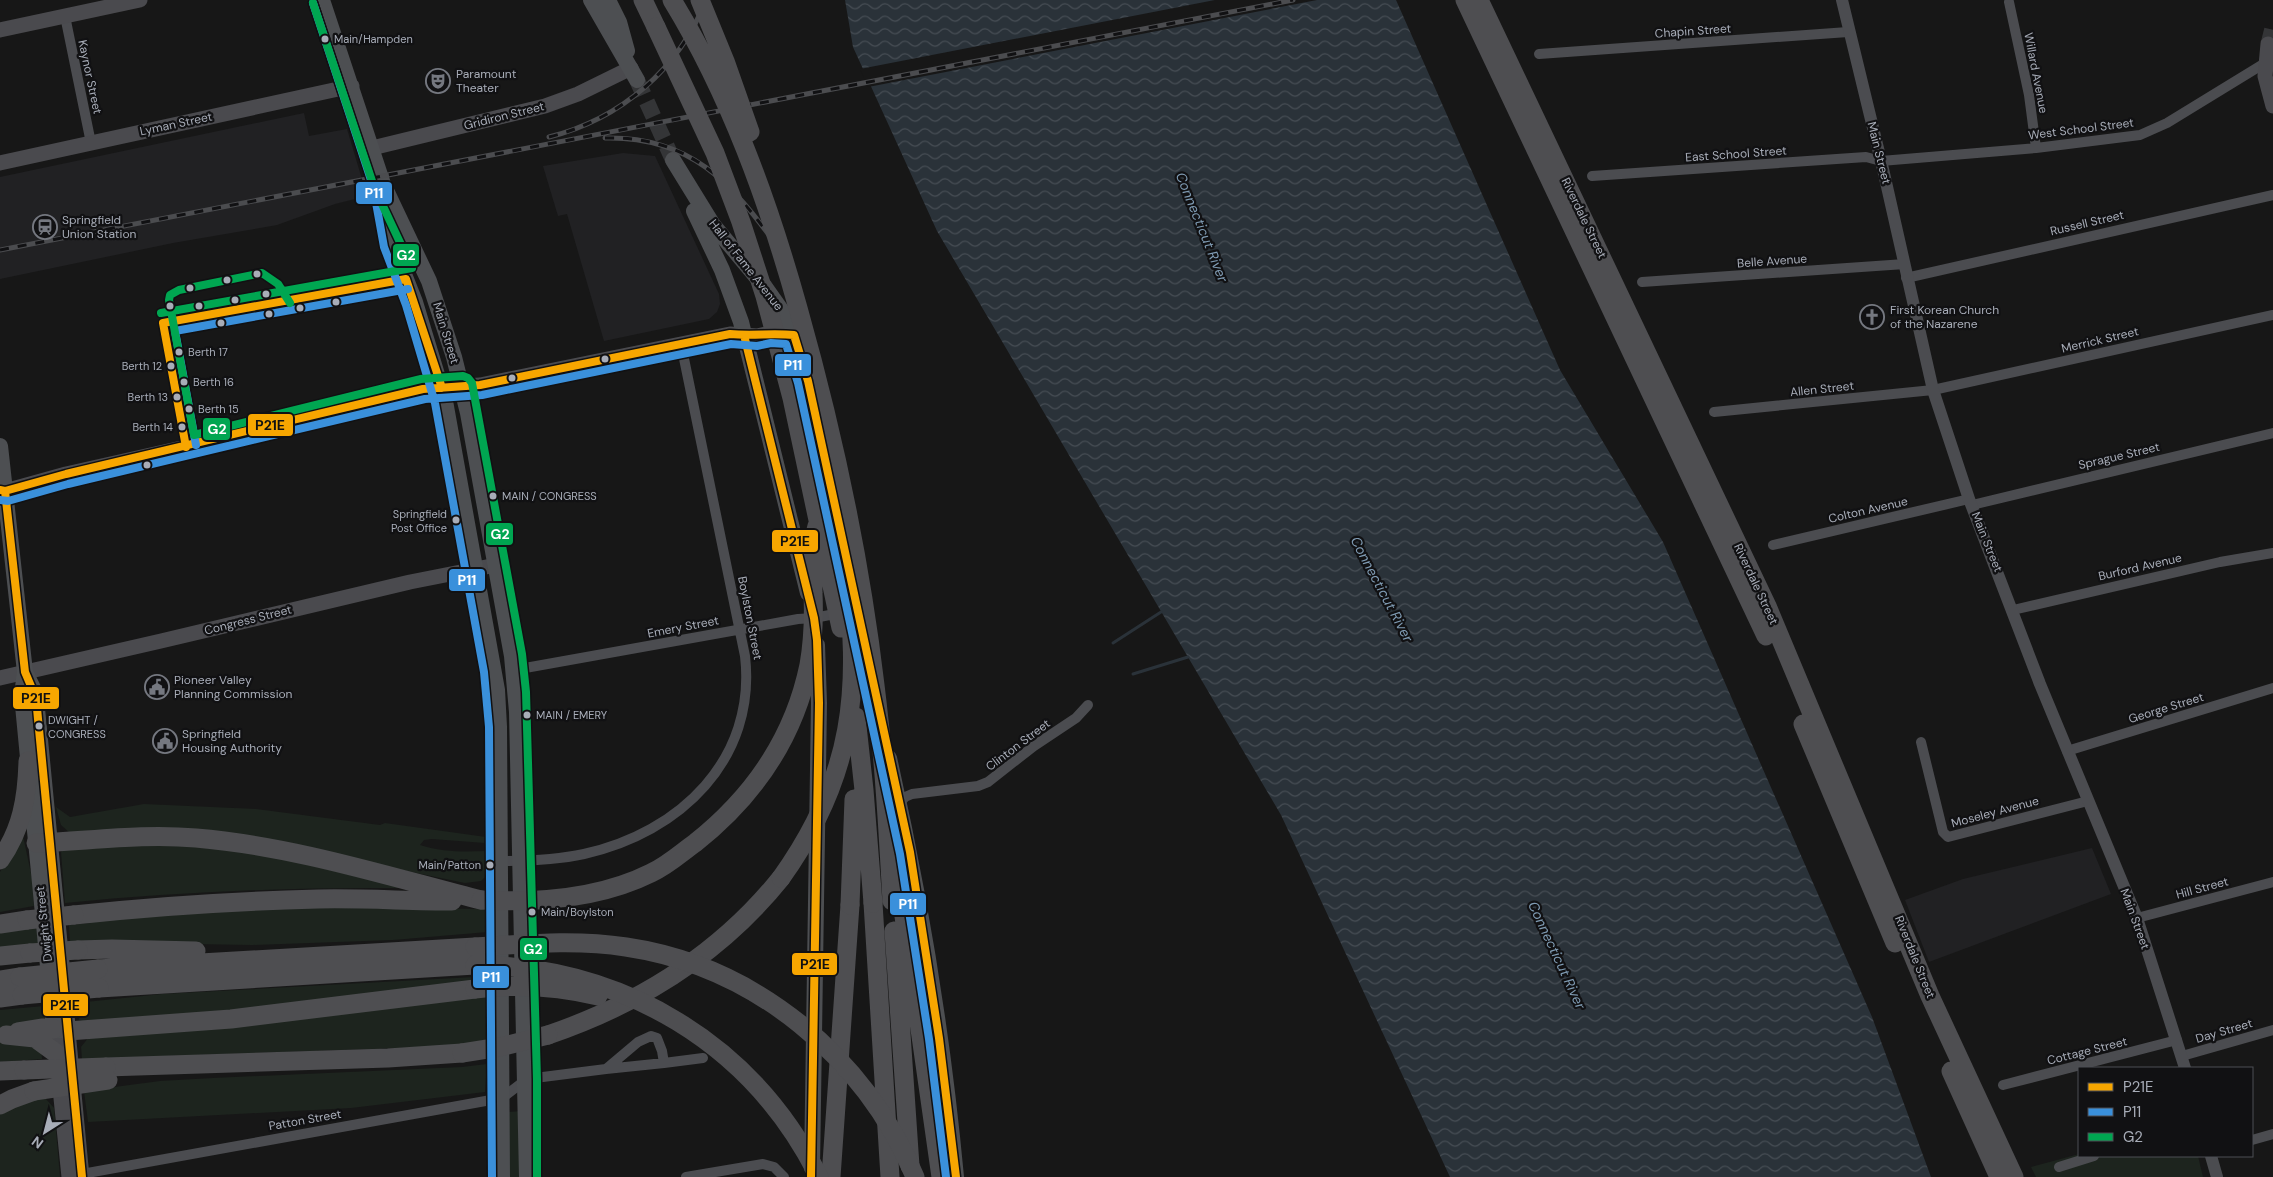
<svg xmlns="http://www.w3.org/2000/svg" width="2273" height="1177" font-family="'DM Sans',sans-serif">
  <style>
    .built { fill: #212123 }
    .green { fill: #1d241e }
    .water { fill: url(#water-waves) }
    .pier { fill: #171717 }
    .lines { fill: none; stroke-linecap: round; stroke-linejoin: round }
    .stream { stroke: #2a3239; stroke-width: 3 }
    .secondary-tunnel { stroke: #343537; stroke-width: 15; stroke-dasharray: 15 8; stroke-linecap: butt }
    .primary-tunnel { stroke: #343537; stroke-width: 16; stroke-dasharray: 16 8; stroke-linecap: butt }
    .minor { stroke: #4b4c50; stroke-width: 10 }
    .tertiary { stroke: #4b4c50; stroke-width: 12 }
    .secondary { stroke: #4a4a4e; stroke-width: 15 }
    .primary { stroke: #4d4f52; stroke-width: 16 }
    .motorway { stroke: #4e4e51; stroke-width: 19 }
    .rail-casing { stroke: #4b4c4f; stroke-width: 5 }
    .rail { stroke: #111113; stroke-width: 3; stroke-dasharray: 9; stroke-linecap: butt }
    .motorway-bridge { stroke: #4e4e51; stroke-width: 19 }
    .bus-1-casing { stroke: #111113; stroke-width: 11 }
    .bus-2-casing { stroke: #111113; stroke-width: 11 }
    .bus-3-casing { stroke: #111113; stroke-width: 11 }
    .bus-1 { stroke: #f7a600; stroke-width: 8 }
    .bus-2 { stroke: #3a90db; stroke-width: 8 }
    .bus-3 { stroke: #00a651; stroke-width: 8 }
    .bus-dot { fill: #a8adb8; stroke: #111113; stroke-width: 2 }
    .labels { text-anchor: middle; stroke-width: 4.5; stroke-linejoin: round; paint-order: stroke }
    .bus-label { font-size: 11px; fill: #a8adb8; stroke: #111113; text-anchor: start }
    .street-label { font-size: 12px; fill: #a8adb8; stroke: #111113 }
    .poi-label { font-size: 12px; fill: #a8adb8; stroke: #111113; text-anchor: start }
    .water-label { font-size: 14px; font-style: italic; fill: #7f9bb3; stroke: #111113 }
    .line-badge { stroke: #111113; stroke-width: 2 }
    .badge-label { font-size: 14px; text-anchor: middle; font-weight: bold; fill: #fff }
    .pale-badge-label { font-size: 14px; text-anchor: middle; font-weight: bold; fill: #111 }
  </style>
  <defs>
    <pattern id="water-waves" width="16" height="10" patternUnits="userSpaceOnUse" patternTransform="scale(1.25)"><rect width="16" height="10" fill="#2a3239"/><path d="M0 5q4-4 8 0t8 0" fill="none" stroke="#464d54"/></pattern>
  </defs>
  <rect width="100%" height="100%" fill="#171717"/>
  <path class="built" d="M304,113L309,136L347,129L367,196L335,204L277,225L173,243L0,279V177Z
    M623,153L655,156L719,294L720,304L717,312L709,319L604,341L567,214L558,216L543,166Z
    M2092,848L2111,894L1929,962L1905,900L1963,879Z"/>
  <path class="green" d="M144,804L256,809L380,825L385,823L486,837L485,843L432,839L424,840L420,845C442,852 463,852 486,851L488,874L481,881L465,883L392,868L71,834L61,825L56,807L70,817Z
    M23,836L32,878L34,906L0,912V872Z
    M193,845L276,857L404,888C291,887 177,892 65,903L61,852C72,841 171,845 193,845Z
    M289,907L487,909L488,932L393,940L252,945L70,942L69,925L91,923V921Z
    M36,928L39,944L0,950V931Z
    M474,977V984L230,1011L87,1023L79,1020L76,1003L162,994Z
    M488,996V1039L459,1046L82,1059L81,1047L89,1037Z
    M44,1006L45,1019L0,1029V1010Z
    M0,1040L41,1048L42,1059L0,1062Z
    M487,1064L485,1092L351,1108L88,1122L84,1091L160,1081L213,1078L462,1067Z
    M36,1098L46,1099L54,1108L60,1177H0V1113Z
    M521,1111V1177H509V1112Z
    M2079,1154V1156H2198L2203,1177H2036L2031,1167Z"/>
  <path class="water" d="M845,0H1396L1560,370L1663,542L1872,1017L1931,1177H1450L1281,815L937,231L853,47Z"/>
  <path class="pier" d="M1215,0H1317L868,87L860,69Z"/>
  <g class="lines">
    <path class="stream" d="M1113,643L1161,612
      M1133,674L1188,657"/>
    <path class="secondary-tunnel" d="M2268,44L2273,24"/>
    <path class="primary-tunnel" d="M637,80L673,160"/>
    <path class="minor" d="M2009,2L2029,95L2036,148
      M65,16L91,143
      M1539,54L1848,32
      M1592,176L1866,157L1881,161L2036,148L2140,135L2167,123L2265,63
      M1906,278L2273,195
      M1642,282L1905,264
      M1714,412L1933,390L2273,315
      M1972,505L2273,433
      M1773,545L1969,499
      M2013,610L2220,562L2273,553
      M514,670L798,619L814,618L840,613
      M1921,742L1943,832L1948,837L2088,801
      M2067,751L2273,688
      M899,804L905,797L912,794L978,786L988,782L1034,746L1076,718L1088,705
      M500,861C528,861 556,860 584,854C680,833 757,759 745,656L681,344
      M2137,918L2273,882
      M2182,1056L2273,1030
      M606,1069L664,1063
      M2003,1085L2177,1040
      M2252,1140L2273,1134
      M2059,1167L2094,1156
      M82,1174L502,1098L527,1079L606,1069L638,1042L651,1036L657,1038L662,1051L664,1063L703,1058
      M686,1177L763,1164L774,1167L784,1177"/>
    <path class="tertiary" d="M1842,0L1883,169L1933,390L1969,499L2040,684L2137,918L2185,1068
      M2211,1156L2217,1177"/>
    <path class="secondary" d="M0,30L140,0
      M2268,44L2265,76L2273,106
      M372,148L545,106L578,94L631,68
      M0,163L352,86
      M0,496L5,491L66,474L186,447L423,389L480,385L730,334L757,336L770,333H786
      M0,678L161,641L410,582L496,565
      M54,1029L69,1177
      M68,1031L82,1177"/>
    <path class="primary" d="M322,0L383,184L429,281L454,357L468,413L512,656L517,712L527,1177
      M591,0L637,80
      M608,0L619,22L627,51
      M673,160L713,225L765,287L789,321L808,381L850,578
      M384,196L396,254L415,302L445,401L497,690L499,727L502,1177
      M694,211L722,270L741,322L808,593
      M0,446L25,672L22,695L54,1029L68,1031L36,698L35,692L25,672
      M889,758C920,896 943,1036 956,1177
      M812,1168L819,703L817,645"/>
    <path class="motorway" d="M643,0L656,27
      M1465,0L1766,636
      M1479,0L1767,606L1930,996L2014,1177
      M1803,724L1895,943
      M36,843C89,841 143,833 196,838C292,846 387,876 481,900
      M0,860C22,829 27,798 28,761
      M898,874L941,1177
      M873,903L890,1177
      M74,915C156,906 237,901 318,899C363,898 408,901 452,901
      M0,924L27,920
      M894,931L910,1166
      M78,950L112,949L196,951
      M0,956L30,953
      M98,969L475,947
      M0,980L20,977
      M99,988L475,965
      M0,998L22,995
      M68,1031L231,1019L475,989
      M18,1032L43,1028L54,1029
      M6,1035L35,1038L57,1054
      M548,1035C639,1004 720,954 781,878
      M106,1067L388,1058L462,1053
      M0,1071L24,1070
      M1951,1071L1999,1177
      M0,1105L12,1099L34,1091
      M831,1177L850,905"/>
    <defs>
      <path id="rail" d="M549,137C621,119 679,69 706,0
        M605,138C690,136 731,182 777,246
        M0,250L1293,0"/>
    </defs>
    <use href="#rail" class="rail-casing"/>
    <use href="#rail" class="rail"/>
    <path class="motorway-bridge" d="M672,0C730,95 768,201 798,308C833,432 860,558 875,685C884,757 888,829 892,901
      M700,0L725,61L750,132
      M656,27L715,153L741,222L765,296L792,398L841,628
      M856,717L864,790L873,903
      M781,878C854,776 862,688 845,566
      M481,900C538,903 599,899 651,873C667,866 681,853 695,843C753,797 794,738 809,665C813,642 814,617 813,593C813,567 809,552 817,526
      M850,905L854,799
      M27,920L74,915
      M475,947C525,944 575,939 626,947C755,966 866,1058 915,1177
      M30,953L78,950
      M475,965C623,967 752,1043 819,1177
      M20,977L98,969
      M475,989C517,984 557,986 598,996
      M22,995L99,988
      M462,1053L500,1047L548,1035
      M24,1070L106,1067
      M34,1091L108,1080"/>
    <defs>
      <path id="bus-1" d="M744,335L814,618L817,640L819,703L811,1177
        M186,447L163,323L406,279L442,388
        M0,490L5,491L66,474L423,389L480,385L730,334C752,336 772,333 794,335L808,381L910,852L939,1038L956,1177
        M5,491L25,672L36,698L82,1177"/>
      <path id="bus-2" d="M313,3L373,186L384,247L406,305L435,403L484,672L489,727L492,1177
        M196,445L175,331L408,289
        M0,500L8,501L68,484L425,399L482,395L731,344L757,346L771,343L786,344L798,383L900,854L929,1039L946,1177"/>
      <path id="bus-3" d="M290,303L278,284L262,273L179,290L170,295L169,300L194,435L421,379L463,376L468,378L472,383L522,654L526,692L537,1079V1177
        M161,313L412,268L374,187L313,3"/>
    </defs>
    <use href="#bus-1" class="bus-1-casing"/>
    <use href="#bus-2" class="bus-2-casing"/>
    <use href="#bus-3" class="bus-3-casing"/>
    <use href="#bus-1" class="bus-1"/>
    <use href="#bus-2" class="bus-2"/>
    <use href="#bus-3" class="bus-3"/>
  </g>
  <defs>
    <symbol id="theatre-ring" viewBox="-11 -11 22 22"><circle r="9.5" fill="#111113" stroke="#757880" stroke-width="1.5"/><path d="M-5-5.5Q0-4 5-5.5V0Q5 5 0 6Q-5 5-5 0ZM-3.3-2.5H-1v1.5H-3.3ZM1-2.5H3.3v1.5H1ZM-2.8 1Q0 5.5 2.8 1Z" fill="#757880"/></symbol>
    <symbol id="station-ring" viewBox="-11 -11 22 22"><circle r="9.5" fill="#111113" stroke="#757880" stroke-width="1.5"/><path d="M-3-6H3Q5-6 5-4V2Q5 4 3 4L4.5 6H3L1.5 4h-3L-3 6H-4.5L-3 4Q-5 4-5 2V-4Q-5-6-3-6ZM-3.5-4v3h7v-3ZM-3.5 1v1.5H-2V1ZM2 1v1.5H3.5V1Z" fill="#757880"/></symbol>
    <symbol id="church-ring" viewBox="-11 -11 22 22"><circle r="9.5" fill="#111113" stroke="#757880" stroke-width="1.5"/><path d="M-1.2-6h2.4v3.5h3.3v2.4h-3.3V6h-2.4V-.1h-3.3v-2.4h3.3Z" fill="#757880"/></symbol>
    <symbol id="civic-ring" viewBox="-11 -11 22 22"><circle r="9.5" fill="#111113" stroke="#757880" stroke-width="1.5"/><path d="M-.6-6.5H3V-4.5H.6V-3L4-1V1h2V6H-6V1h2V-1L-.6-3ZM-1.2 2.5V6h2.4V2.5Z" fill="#757880"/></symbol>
  </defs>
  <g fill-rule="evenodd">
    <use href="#theatre-ring" x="424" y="67" width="28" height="28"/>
    <use href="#station-ring" x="31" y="213" width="28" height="28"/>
    <use href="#church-ring" x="1858" y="303" width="28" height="28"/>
    <use href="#civic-ring" x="143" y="673" width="28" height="28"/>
    <use href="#civic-ring" x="151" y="727" width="28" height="28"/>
  </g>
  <g class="bus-dot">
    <circle cx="325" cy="39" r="4.5"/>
    <circle cx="257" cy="274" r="4.5"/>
    <circle cx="227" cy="280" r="4.5"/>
    <circle cx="190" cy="288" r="4.5"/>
    <circle cx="266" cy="294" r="4.5"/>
    <circle cx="235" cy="300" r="4.5"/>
    <circle cx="336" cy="302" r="4.5"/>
    <circle cx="170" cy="306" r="4.5"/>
    <circle cx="199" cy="306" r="4.5"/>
    <circle cx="300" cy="308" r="4.5"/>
    <circle cx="269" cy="314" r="4.5"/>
    <circle cx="221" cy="323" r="4.5"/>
    <circle cx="179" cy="352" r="4.5"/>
    <circle cx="605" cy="359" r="4.5"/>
    <circle cx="171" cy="366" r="4.5"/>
    <circle cx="512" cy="378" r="4.5"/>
    <circle cx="184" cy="382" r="4.5"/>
    <circle cx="177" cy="397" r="4.5"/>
    <circle cx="189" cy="409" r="4.5"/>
    <circle cx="182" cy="427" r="4.5"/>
    <circle cx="147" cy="465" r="4.5"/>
    <circle cx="493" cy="496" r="4.5"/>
    <circle cx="456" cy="520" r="4.5"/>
    <circle cx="527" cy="715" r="4.5"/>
    <circle cx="39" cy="726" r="4.5"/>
    <circle cx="490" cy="865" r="4.5"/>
    <circle cx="532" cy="912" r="4.5"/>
  </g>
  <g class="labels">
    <g class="bus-label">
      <text x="334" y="43">Main/Hampden</text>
      <text x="188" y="356">Berth 17</text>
      <text x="162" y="370" text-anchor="end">Berth 12</text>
      <text x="193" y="386">Berth 16</text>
      <text x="168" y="401" text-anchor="end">Berth 13</text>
      <text x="198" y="413">Berth 15</text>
      <text x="173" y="431" text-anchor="end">Berth 14</text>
      <text x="502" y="500">MAIN / CONGRESS</text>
      <text x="447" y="518" text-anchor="end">Springfield<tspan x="447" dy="14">Post Office</tspan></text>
      <text x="536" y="719">MAIN / EMERY</text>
      <text x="48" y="724">DWIGHT /<tspan x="48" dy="14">CONGRESS</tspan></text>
      <text x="481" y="869" text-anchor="end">Main/Patton</text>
      <text x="541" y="916">Main/Boylston</text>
    </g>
    <g class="street-label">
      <text transform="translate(1693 31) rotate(-4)" y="4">Chapin Street</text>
      <text transform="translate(2036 73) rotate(79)" y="4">Willard Avenue</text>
      <text transform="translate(90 77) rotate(78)" y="4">Kaynor Street</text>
      <text transform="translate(504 116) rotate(-14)" y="4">Gridiron Street</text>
      <text transform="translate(176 124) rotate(-12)" y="4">Lyman Street</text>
      <text transform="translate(2081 129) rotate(-7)" y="4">West School Street</text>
      <text transform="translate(1879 153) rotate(76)" y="4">Main Street</text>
      <text transform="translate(1736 154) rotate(-4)" y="4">East School Street</text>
      <text transform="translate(1584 218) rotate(64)" y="4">Riverdale Street</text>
      <text transform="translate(2087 223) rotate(-13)" y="4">Russell Street</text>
      <text transform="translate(1772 261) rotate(-4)" y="4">Belle Avenue</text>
      <text transform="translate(746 265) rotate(52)" y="4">Hall of Fame Avenue</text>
      <text transform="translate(446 333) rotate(73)" y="4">Main Street</text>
      <text transform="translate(2100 340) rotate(-13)" y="4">Merrick Street</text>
      <text transform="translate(1822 389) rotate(-6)" y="4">Allen Street</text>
      <text transform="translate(2119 456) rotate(-13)" y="4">Sprague Street</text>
      <text transform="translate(1868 510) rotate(-13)" y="4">Colton Avenue</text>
      <text transform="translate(1987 542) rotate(68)" y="4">Main Street</text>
      <text transform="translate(2140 567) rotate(-13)" y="4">Burford Avenue</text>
      <text transform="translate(1756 584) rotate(65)" y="4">Riverdale Street</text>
      <text transform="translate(750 618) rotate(79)" y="4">Boylston Street</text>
      <text transform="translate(248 620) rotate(-14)" y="4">Congress Street</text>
      <text transform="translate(683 627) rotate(-11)" y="4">Emery Street</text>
      <text transform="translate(2166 708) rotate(-17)" y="4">George Street</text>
      <text transform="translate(1018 745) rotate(-37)" y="4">Clinton Street</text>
      <text transform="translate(1995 812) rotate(-15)" y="4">Moseley Avenue</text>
      <text transform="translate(2202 888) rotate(-15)" y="4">Hill Street</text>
      <text transform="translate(2135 919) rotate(70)" y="4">Main Street</text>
      <text transform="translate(44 924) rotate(-96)" y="4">Dwight Street</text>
      <text transform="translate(1915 957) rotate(68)" y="4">Riverdale Street</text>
      <text transform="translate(2224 1031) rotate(-16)" y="4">Day Street</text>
      <text transform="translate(2087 1051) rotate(-14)" y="4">Cottage Street</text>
      <text transform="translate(305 1120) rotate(-10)" y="4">Patton Street</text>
    </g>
    <g class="poi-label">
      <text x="456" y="78">Paramount<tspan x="456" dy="14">Theater</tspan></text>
      <text x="62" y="224">Springfield<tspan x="62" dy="14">Union Station</tspan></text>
      <text x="1890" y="314">First Korean Church<tspan x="1890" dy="14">of the Nazarene</tspan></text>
      <text x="174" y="684">Pioneer Valley<tspan x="174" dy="14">Planning Commission</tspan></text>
      <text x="182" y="738">Springfield<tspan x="182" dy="14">Housing Authority</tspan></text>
    </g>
    <g class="water-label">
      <text transform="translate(1202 227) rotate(68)" y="5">Connecticut River</text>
      <text transform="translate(1382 589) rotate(62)" y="5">Connecticut River</text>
      <text transform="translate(1557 955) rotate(65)" y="5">Connecticut River</text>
    </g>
  </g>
  <g class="line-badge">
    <rect x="355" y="181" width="38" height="24" rx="5" fill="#3a90db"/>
    <rect x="392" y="243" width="28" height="24" rx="5" fill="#00a651"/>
    <rect x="774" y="353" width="38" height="24" rx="5" fill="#3a90db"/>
    <rect x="247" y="413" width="47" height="24" rx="5" fill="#f7a600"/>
    <rect x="202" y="417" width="29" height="24" rx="5" fill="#00a651"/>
    <rect x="485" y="522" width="29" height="24" rx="5" fill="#00a651"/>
    <rect x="771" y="529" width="48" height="24" rx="5" fill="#f7a600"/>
    <rect x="448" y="568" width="38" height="24" rx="5" fill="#3a90db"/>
    <rect x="12" y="686" width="48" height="24" rx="5" fill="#f7a600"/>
    <rect x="889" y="892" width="38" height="24" rx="5" fill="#3a90db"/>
    <rect x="519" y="937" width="29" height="24" rx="5" fill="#00a651"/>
    <rect x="791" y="952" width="47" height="24" rx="5" fill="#f7a600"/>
    <rect x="472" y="965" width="38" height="24" rx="5" fill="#3a90db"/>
    <rect x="42" y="993" width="47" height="24" rx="5" fill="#f7a600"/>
  </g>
  <g class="badge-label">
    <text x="374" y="198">P11</text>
    <text x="406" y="260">G2</text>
    <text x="793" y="370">P11</text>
    <text x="217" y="434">G2</text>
    <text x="500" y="539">G2</text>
    <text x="467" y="585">P11</text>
    <text x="908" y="909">P11</text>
    <text x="533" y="954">G2</text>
    <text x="491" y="982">P11</text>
  </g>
  <g class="pale-badge-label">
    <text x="270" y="430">P21E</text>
    <text x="795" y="546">P21E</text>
    <text x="36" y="703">P21E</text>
    <text x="815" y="969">P21E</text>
    <text x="65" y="1010">P21E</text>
  </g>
  <rect x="2078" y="1067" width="175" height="90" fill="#111113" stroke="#4d4f55"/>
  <rect x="2088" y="1083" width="25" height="8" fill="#f7a600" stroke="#4d4f55"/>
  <text x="2123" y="1092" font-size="15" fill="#a8adb8">P21E</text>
  <rect x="2088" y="1108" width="25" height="8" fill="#3a90db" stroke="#4d4f55"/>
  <text x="2123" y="1117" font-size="15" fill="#a8adb8">P11</text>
  <rect x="2088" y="1133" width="25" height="8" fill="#00a651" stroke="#4d4f55"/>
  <text x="2123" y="1142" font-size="15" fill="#a8adb8">G2</text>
  <g transform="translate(45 1132) rotate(216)" stroke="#111113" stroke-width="4" paint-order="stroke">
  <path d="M0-4L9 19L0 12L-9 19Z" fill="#a8adb8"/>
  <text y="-8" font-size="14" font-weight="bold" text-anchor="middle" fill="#a8adb8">N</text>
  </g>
</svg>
